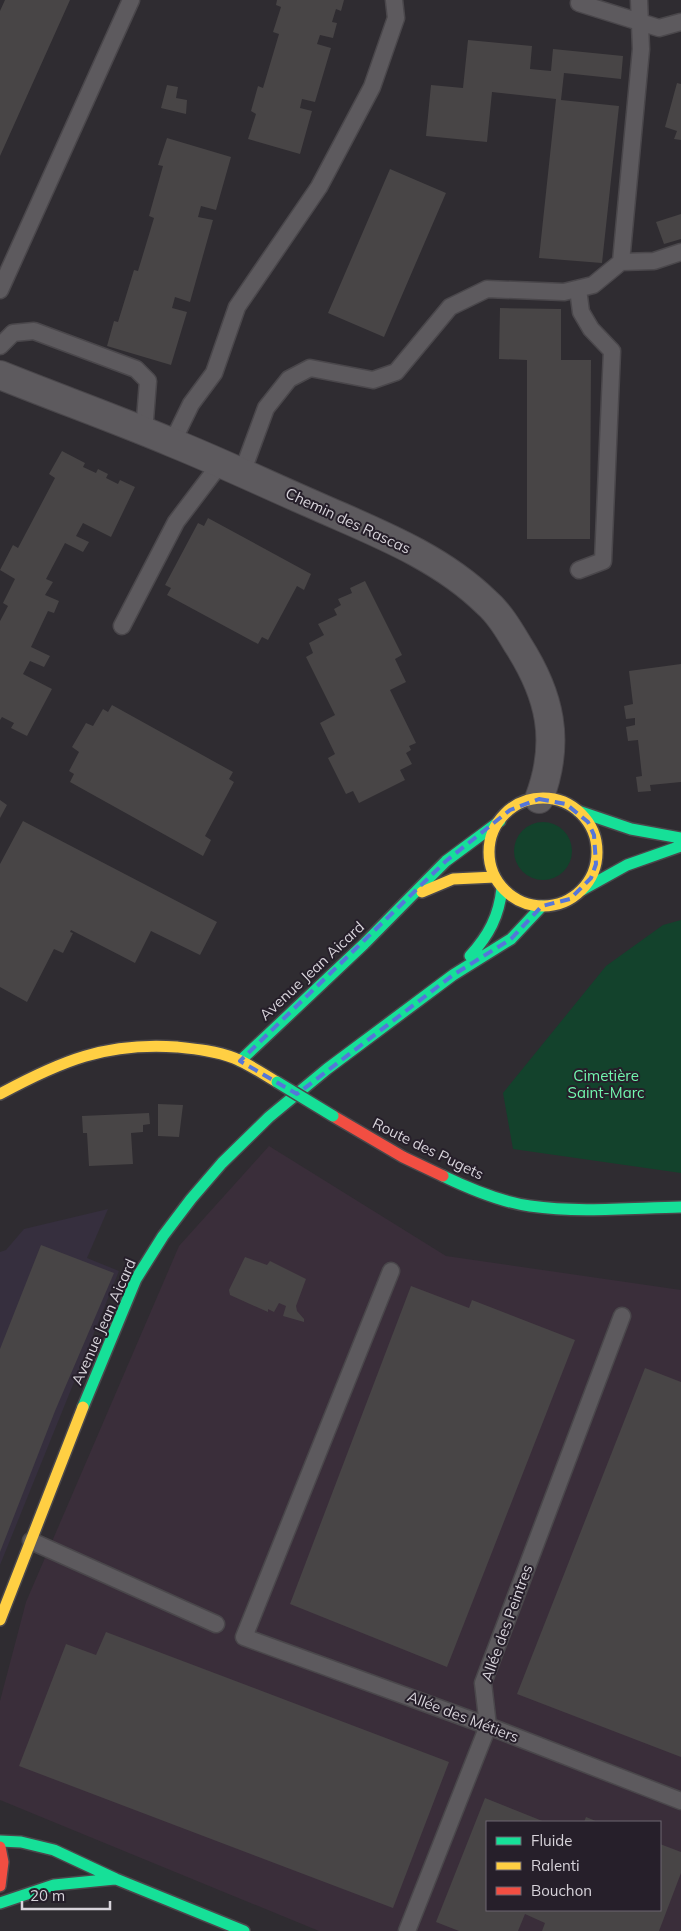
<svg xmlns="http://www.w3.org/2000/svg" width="681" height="1931" font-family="Mulish,sans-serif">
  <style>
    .industrial { fill: #3a2e3a; fill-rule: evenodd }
    .education { fill: #362f3e }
    .green { fill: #13422c }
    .building { fill: #484546 }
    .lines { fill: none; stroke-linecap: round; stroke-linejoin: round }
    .lane-casing { stroke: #4a474b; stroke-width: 19 }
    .street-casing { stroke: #4a474b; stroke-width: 30 }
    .fast-casing { stroke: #4a474b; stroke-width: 14 }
    .slow-casing { stroke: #4a474b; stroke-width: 14 }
    .jam-casing { stroke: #4a474b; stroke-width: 14 }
    .lane { stroke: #5d5a5e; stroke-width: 16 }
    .street { stroke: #5d5a5e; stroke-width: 28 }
    .fast { stroke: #16e098; stroke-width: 11 }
    .slow { stroke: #ffcf43; stroke-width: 11 }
    .jam { stroke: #f24e42; stroke-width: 11 }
    .fast-bridge-casing { stroke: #4a474b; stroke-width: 14; stroke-linecap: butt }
    .fast-bridge { stroke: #16e098; stroke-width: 11 }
    .marked { fill: none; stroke: #5576d9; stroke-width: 4; stroke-dasharray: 10 6; stroke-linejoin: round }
    .labels { text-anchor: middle; stroke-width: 4; stroke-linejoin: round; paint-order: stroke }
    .street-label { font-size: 15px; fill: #d7d3da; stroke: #261f2a }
    .park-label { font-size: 15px; fill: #72f8af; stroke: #261f2a }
  </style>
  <rect width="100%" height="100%" fill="#2f2c31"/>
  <path class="industrial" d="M269,1146L446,1256L681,1290V1931H319L0,1800V1701L26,1602L179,1246ZM487,1822H660V1910H487Z"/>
  <path class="education" d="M108,1209L87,1258L119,1271L0,1565V1252L6,1250L24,1229Z"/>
  <path class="green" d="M514 851a29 29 0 1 1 58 0a29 29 0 1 1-58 0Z
    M681,920V1173L513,1149L503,1093L606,966L663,925Z"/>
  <path class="building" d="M5,0H70L0,156V11Z
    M277,0H344L341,11L336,9L332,22L337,23L333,38L320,35L317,44L331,48L315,102L302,99L300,108L312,111L300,154L248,139L256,114L251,111L258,86L263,88L279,34L273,32L281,7L276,5Z
    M468,40L532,46L530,69L551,71L553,49L623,56L621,79L564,73L561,100L619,106L602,263L539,258L556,99L492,92L487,142L426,136L431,85L463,88Z
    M677,83L681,84V140L674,139L677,131L665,127Z
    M167,85L178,87L176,98L187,100L186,114L161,108Z
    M167,138L231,157L216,210L201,206L198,217L213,220L190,302L175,297L172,308L187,312L171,365L107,346L114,321L118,322L134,270L138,271L154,218L149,216L163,166L158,165Z
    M390,169L446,193L384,337L328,313Z
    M681,214V239L664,244L656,222Z
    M500,308L561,309V360H591L590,539H527V360L499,359Z
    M62,451L85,463L83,467L96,473L98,469L108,474L106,478L118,484L120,480L135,487L111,537L83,523L76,536L89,542L83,552L65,543L46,579L53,582L45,595L59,601L54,613L48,611L31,647L50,656L44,667L30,661L23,674L52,689L27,736L11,728L14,723L2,717L0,720V621L8,606L3,603L15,579L0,570L13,545L18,548L55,478L49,474Z
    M208,518L311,574L304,590L297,586L268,640L262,637L258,644L167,595L171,588L165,585L198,523L204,526Z
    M365,581L402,655L395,659L406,682L390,690L416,743L409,746L411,750L406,753L412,764L400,770L405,780L359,803L353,791L346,794L328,758L335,754L320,723L335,715L306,657L313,653L309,643L324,635L318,624L337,615L334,609L341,605L338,599L352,593L350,588Z
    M681,664V782L650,785L651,791L638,792L636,777L642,776L638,740L628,741L626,727L635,725V718L626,719L624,706L633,704L629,671Z
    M112,705L233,772L229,779L234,782L205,836L211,840L203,856L70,782L74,774L69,771L79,752L72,747L86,723L93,726L103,709L108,712Z
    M0,800L7,805L0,818Z
    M23,821L217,922L200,955L151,931L135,963L71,930L70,932L73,933L63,953L54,949L27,1002L0,987V864Z
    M158,1104L183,1105L179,1137L158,1136Z
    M149,1113L150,1124L143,1125V1132L131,1133L133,1164L89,1166L87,1133H83L82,1116Z
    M41,1245L114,1273L55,1411L0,1552V1349Z
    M245,1257L267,1265L270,1261L306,1279L296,1306L297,1311L304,1319V1322L283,1316L286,1306L279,1303L274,1312L268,1309V1312L230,1295L229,1290Z
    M411,1286L469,1308L472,1300L575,1340L447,1667L290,1604Z
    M645,1368L681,1382V1757L517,1694Z
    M106,1632L449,1762L393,1908L19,1766L66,1644L96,1655Z
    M485,1798L545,1822H487V1910H660V1844L681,1852V1873L659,1931H542L545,1923L525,1914L518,1931H459L436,1922Z
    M586,1817L598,1822H584Z"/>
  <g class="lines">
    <defs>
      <path id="lane" d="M579,3L659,28L681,22
        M621,262L654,261L681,252
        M578,289L581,312L591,329L612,351L603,561L579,570
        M0,290L131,0
        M0,346L13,333L34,331L136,369L148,381L144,432
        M172,443L191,404L214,373L237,307L319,187L372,87L396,18L394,0
        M242,473L266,408L289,379L310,368L373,380L396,372L450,307L487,289L564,292L593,285L621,262L641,49L639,0
        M122,626L176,522L220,464
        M391,1271L244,1637L488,1726L681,1801
        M31,1541L216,1624
        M407,1931L488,1726L483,1683L622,1316"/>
      <path id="street" d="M0,375C57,398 116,419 173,443C220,462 266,484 312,504C372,531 438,555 486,602C499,613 509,630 518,645C550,695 561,741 539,799"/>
      <path id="fast" d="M578,811L631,829L681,838
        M582,890L627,865L681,846
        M470,956C489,935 499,916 502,888
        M240,1061L364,944L446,861L500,821
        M443,1176C470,1189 500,1202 530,1206C580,1213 631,1208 681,1207
        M83,1407L136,1279L163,1236L191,1199L222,1163L269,1117L327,1069L453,975L511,939L542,906
        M0,1841L21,1842L54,1850L116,1879L244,1931
        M0,1903L54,1885L115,1879"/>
      <path id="slow" d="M489 852a54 54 0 1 1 108 0a54 54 0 1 1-108 0Z
        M422,892L453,879L495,877
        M0,1094C61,1061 106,1042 177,1047C196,1049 216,1051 234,1058C249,1064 263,1074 277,1082
        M0,1620L83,1407"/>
      <path id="jam" d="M333,1116L403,1157L443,1176
        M0,1847L3,1862L0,1886"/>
    </defs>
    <use href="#lane" class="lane-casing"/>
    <use href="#street" class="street-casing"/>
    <use href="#fast" class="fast-casing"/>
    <use href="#slow" class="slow-casing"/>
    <use href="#jam" class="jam-casing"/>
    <use href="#lane" class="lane"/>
    <use href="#street" class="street"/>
    <use href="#fast" class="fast"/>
    <use href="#slow" class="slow"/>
    <use href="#jam" class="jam"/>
    <defs>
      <path id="fast-bridge" d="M277,1082L333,1116"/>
    </defs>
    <use href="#fast-bridge" class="fast-bridge-casing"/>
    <use href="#fast-bridge" class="fast-bridge"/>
  </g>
  <path class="marked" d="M539,799L566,804L588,822L594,835L596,864L591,878L570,899L542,906L511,939L453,975L297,1094L240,1061L446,861L510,810Z"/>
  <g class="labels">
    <g class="street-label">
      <text transform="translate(348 521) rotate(25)" y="5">Chemin des Rascas</text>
      <text transform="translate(312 971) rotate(-43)" y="5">Avenue Jean Aicard</text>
      <text transform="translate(428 1149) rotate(26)" y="5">Route des Pugets</text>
      <text transform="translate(104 1322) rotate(-66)" y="5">Avenue Jean Aicard</text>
      <text transform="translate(507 1623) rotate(-70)" y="5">Allée des Peintres</text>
      <text transform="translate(463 1717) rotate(21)" y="5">Allée des Métiers</text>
    </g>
    <g class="park-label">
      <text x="606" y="1081">Cimetière<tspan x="606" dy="17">Saint-Marc</tspan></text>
    </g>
  </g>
  <rect x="486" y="1821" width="175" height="90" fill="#261f2a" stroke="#6d6770"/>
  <rect x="496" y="1837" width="25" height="8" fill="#16e098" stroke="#6d6770"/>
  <text x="531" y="1846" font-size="15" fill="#d7d3da">Fluide</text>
  <rect x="496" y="1862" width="25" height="8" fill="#ffcf43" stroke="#6d6770"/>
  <text x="531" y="1871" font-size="15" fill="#d7d3da">Ralenti</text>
  <rect x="496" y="1887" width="25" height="8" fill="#f24e42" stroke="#6d6770"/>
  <text x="531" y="1896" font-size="15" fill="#d7d3da">Bouchon</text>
  <path d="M22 1901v8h88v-8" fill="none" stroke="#d7d3da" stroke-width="2.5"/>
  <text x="30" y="1901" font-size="15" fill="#d7d3da" stroke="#261f2a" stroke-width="4" paint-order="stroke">20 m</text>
</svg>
